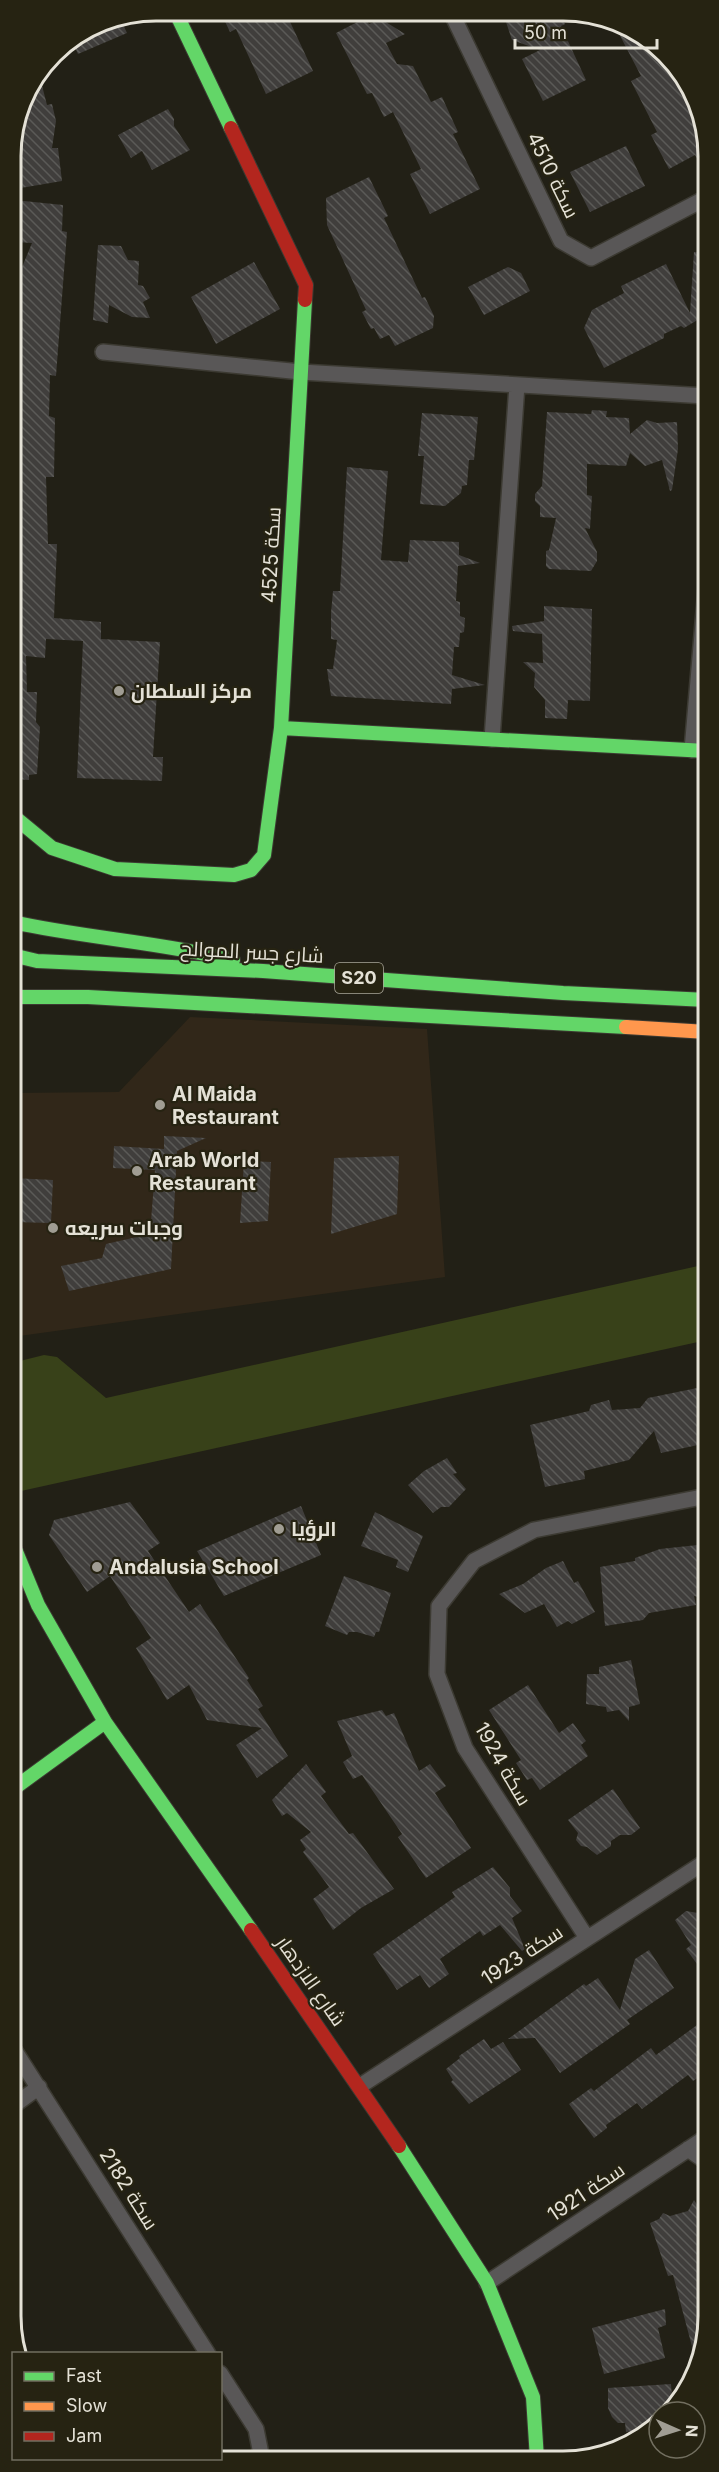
<svg xmlns="http://www.w3.org/2000/svg" width="719" height="2472" font-family="Inter,Cairo,sans-serif">
  <style>
    .commercial { fill: #312719 }
    .green { fill: #384119 }
    .building { fill: url(#building-back-hatch) }
    .lines { fill: none; stroke-linecap: round; stroke-linejoin: round }
    .street-casing { stroke: #3c3a32; stroke-width: 18 }
    .fast-casing { stroke: #3c3a32; stroke-width: 16 }
    .slow-casing { stroke: #3c3a32; stroke-width: 16 }
    .jam-casing { stroke: #3c3a32; stroke-width: 16 }
    .street { stroke: #595757; stroke-width: 15 }
    .fast { stroke: #63d668; stroke-width: 14 }
    .slow { stroke: #ff974d; stroke-width: 14 }
    .jam { stroke: #b3261e; stroke-width: 14 }
    .poi-dot { fill: #a09d93; stroke: #262312; stroke-width: 2 }
    .labels { text-anchor: middle; stroke-width: 4.5; stroke-linejoin: round; paint-order: stroke }
    .shield { fill: #262312; stroke: #aba89b; stroke-width: 1.5 }
    .shield-label { font-size: 18px; font-weight: bold; fill: #e4e1d6 }
    .street-label { font-size: 20px; fill: #e4e1d6; stroke: #262312 }
    .poi-label { font-size: 20px; font-weight: bold; fill: #e4e1d6; stroke: #262312; text-anchor: start }
    .rim { fill: none; stroke: #e4e1d6; stroke-width: 3 }
  </style>
  <defs>
    <pattern id="building-back-hatch" width="6" height="6" patternUnits="userSpaceOnUse" patternTransform="scale(1.5)"><rect width="6" height="6" fill="#403e3c"/><path d="M-1 5l2 2M0 0l6 6M5-1l2 2" fill="none" stroke="#5b5a57"/></pattern>
  </defs>
  <rect width="100%" height="100%" fill="#222016"/>
  <path class="commercial" d="M190,1017L427,1029L445,1277L12,1337V1093L119,1092Z"/>
  <path class="green" d="M707,1264V1340L12,1493V1363L44,1355L57,1357L106,1398Z"/>
  <path class="building" d="M220,11H285L313,71L266,94L236,29L230,32Z
    M503,13H560L565,24L561,26L586,80L543,101L522,59L540,50L512,40Z
    M120,18L127,33L78,54L72,41L101,21Z
    M365,18L369,24L381,19L405,34L386,43L397,64L413,66L431,102L442,97L458,132L453,134L480,189L430,214L410,174L421,169L393,112L384,117L372,93L367,94L336,33Z
    M615,26L666,53L706,128V175L695,155L669,169L651,135L657,132L631,81L641,76Z
    M39,74L47,105L52,104L56,121L52,148H58L62,181L15,189V186H11V147L22,100Z
    M168,109L174,119V126L190,150L152,170L142,151L131,158L118,135Z
    M626,146L645,186L590,212L570,172Z
    M369,177L388,216L384,218L422,298L425,297L434,316L433,328L395,346L389,335L380,339L374,328L371,329L362,312L366,310L327,225L326,198Z
    M14,200L63,205L62,231L67,232L56,376L50,375L49,416L55,418L54,477H46L48,544H57L54,618L101,622V639L160,642L153,757H163L162,781L77,778L83,641L46,639L45,658L26,656L27,692H37L36,722L40,727L37,774L29,775V780L16,779L11,774V271L20,272L32,243L15,242L14,236L11,235Z
    M98,245L121,246L128,260L139,261L138,285L143,286L150,298L143,302L150,318L132,317L109,305L108,323L93,320Z
    M694,252L706,253V315L684,328L681,326L664,334V338L604,368L584,328L592,310L624,293L621,286L666,264L690,313Z
    M254,262L280,309L216,344L191,297Z
    M508,267L521,273L530,291L484,315L468,287Z
    M592,410L607,411L606,417L629,418L630,434L647,420L657,423L677,422L678,449L672,490L670,491L662,460L645,466L630,453L626,466L587,464V495L592,496L590,529L585,528L597,552V561L591,571L549,569L546,566V551L549,550L556,518L540,517V506L535,501V494L542,486L547,412L591,414Z
    M422,413L478,417L474,460H469L467,485L462,486L461,493L445,506L420,504L424,456H418Z
    M347,467L388,471L381,560L408,562L410,540L459,542V555L480,563L458,566L456,601L460,602V616L465,618L464,632L460,633L459,647H454L452,675L485,685L452,689L451,704L331,696L327,669H333L337,640L331,639V613L333,591H340Z
    M544,606L592,609L590,701L568,700L567,719L545,718V700L534,687L535,673L523,662L543,663L542,634L513,631L512,626L544,621Z
    M164,1136L206,1138L177,1151L171,1269L69,1291L61,1266L102,1258L106,1244L150,1234L155,1170L113,1168L114,1146L164,1149Z
    M399,1156L397,1214L331,1234L334,1158Z
    M244,1161L271,1162L268,1221L240,1223Z
    M12,1178L53,1180L51,1223L12,1222Z
    M707,1386V1443L661,1453L654,1431L629,1460L584,1471L585,1479L545,1487L530,1425L589,1411L591,1405L609,1400L612,1410L640,1408L648,1398Z
    M447,1458L457,1473L453,1474L466,1489L449,1507H441L433,1513L408,1485L424,1471Z
    M130,1502L160,1543L148,1551L189,1612L200,1604L249,1678L247,1680L263,1706L258,1709L288,1756L257,1778L236,1745L262,1728L207,1720L189,1685L167,1700L136,1648L151,1638L110,1576L87,1592L49,1535L54,1520Z
    M301,1506L321,1555L224,1596L197,1551Z
    M375,1512L423,1536L408,1572L396,1567L398,1560L361,1546Z
    M707,1544V1599L694,1596L696,1605L649,1613L643,1620L605,1626L600,1567L635,1561V1558L660,1549Z
    M563,1561L574,1583L578,1581L595,1612L572,1624L568,1621L557,1627L544,1604L525,1613L499,1594L523,1584L546,1568Z
    M344,1576L391,1593L379,1632H376L374,1637L357,1632H349L347,1635L325,1626Z
    M631,1660L640,1704L629,1707V1721L619,1710L607,1712L606,1707L586,1704L587,1674H599V1667Z
    M528,1685L559,1733L573,1723L586,1741L581,1745L588,1756L540,1790L532,1778L527,1780L516,1763L521,1760L489,1710Z
    M382,1710L386,1716L394,1713L419,1771L430,1764L446,1786L435,1793L471,1848L426,1878L398,1837L402,1834L362,1775L353,1779L343,1762L352,1756L337,1721Z
    M306,1764L326,1792L321,1796L349,1834L353,1833L394,1889L361,1908L333,1930L313,1899L329,1887L303,1852L306,1849L300,1840L311,1832L287,1813L282,1816L272,1800Z
    M613,1789L640,1828L631,1835H620L611,1841V1846L597,1855L587,1847L581,1846L576,1840L578,1833L568,1820Z
    M493,1867L510,1888V1896L522,1911L512,1918L525,1949L522,1951L500,1925L483,1936L480,1931L440,1959L449,1974L429,1988L420,1975L397,1990L373,1954L455,1897L452,1892Z
    M686,1911L698,1913L708,1924V1979L686,1949L691,1945L675,1920Z
    M649,1950L674,1988L627,2020L630,2024L560,2073L535,2038L508,2039L584,1984L586,1986L598,1978L620,2010L635,1959Z
    M708,2017V2071L693,2081L688,2075L642,2109L637,2103L606,2125L607,2128L594,2138L569,2104L591,2088L594,2091L651,2048L656,2055Z
    M484,2039L491,2049L503,2042L521,2070L469,2104L451,2082L453,2080L446,2069L460,2058L459,2056Z
    M694,2200L698,2206L708,2204V2325L698,2369L673,2275L668,2276L650,2223L659,2219L663,2213L670,2216L688,2211Z
    M665,2309L666,2325L658,2328L665,2358L604,2374L592,2328Z
    M671,2384L673,2410L659,2412V2423L647,2424L646,2430L626,2432L625,2423H618L612,2417L608,2408V2388Z"/>
  <g class="lines">
    <defs>
      <path id="street" d="M451,12L561,241L591,258L706,198
        M103,352L301,372L706,396
        M492,739L517,385
        M692,750L706,588
        M587,1938L465,1748L437,1674L439,1606L474,1561L534,1530L707,1496
        M13,2048L208,2354
        M360,2086L708,1860
        M13,2106L39,2087
        M688,2149L708,2163
        M487,2283L708,2136
        M220,2373L256,2429L262,2459"/>
      <path id="fast" d="M175,11L231,128
        M281,728L706,751
        M12,815L52,848L115,869L234,875L251,870L264,855L281,728L305,300
        M12,922C85,938 160,942 233,960
        M12,955L37,961L263,971L563,993L707,1000
        M12,997H88L626,1027
        M12,1542L38,1605L105,1722L251,1930
        M13,1789L105,1722
        M399,2146L487,2283L533,2397L537,2459"/>
      <path id="slow" d="M626,1027L707,1032"/>
      <path id="jam" d="M231,128L306,285L305,300
        M251,1930L399,2146"/>
    </defs>
    <use href="#street" class="street-casing"/>
    <use href="#fast" class="fast-casing"/>
    <use href="#slow" class="slow-casing"/>
    <use href="#jam" class="jam-casing"/>
    <use href="#street" class="street"/>
    <use href="#fast" class="fast"/>
    <use href="#slow" class="slow"/>
    <use href="#jam" class="jam"/>
  </g>
  <g class="poi-dot">
    <circle cx="119" cy="691" r="6"/>
    <circle cx="160" cy="1105" r="6"/>
    <circle cx="137" cy="1171" r="6"/>
    <circle cx="53" cy="1228" r="6"/>
    <circle cx="279" cy="1529" r="6"/>
    <circle cx="97" cy="1567" r="6"/>
  </g>
  <g class="labels">
    <rect class="shield" x="335" y="963" width="48" height="30" rx="4.5"/>
    <g class="shield-label">
      <text x="359" y="984">S20</text>
    </g>
    <g class="street-label">
      <text transform="translate(553 175) rotate(64)" y="7">سكة 4510</text>
      <text transform="translate(271 555) rotate(-87)" y="7">سكة 4525</text>
      <text transform="translate(252 952) rotate(3)" y="7">شارع جسر الموالح</text>
      <text transform="translate(503 1764) rotate(60)" y="7">سكة 1924</text>
      <text transform="translate(522 1955) rotate(-33)" y="7">سكة 1923</text>
      <text transform="translate(311 1981) rotate(55)" y="7">شارع الازدهار</text>
      <text transform="translate(129 2189) rotate(58)" y="7">سكة 2182</text>
      <text transform="translate(586 2192) rotate(-34)" y="7">سكة 1921</text>
    </g>
    <g class="poi-label">
      <text x="131" y="698">مركز السلطان</text>
      <text x="172" y="1101">Al Maida<tspan x="172" dy="23">Restaurant</tspan></text>
      <text x="149" y="1167">Arab World<tspan x="149" dy="23">Restaurant</tspan></text>
      <text x="65" y="1235">وجبات سريعه</text>
      <text x="291" y="1536">الرؤيا</text>
      <text x="109" y="1574">Andalusia School</text>
    </g>
  </g>
  <path d="M0 0H719V2472H0ZM156 21H563A135 135 0 0 1 698 156V2316A135 135 0 0 1 563 2451H156A135 135 0 0 1 21 2316V156A135 135 0 0 1 156 21Z" fill="#262312" fill-rule="evenodd"/>
  <path class="rim" d="M156 21H563A135 135 0 0 1 698 156V2316A135 135 0 0 1 563 2451H156A135 135 0 0 1 21 2316V156A135 135 0 0 1 156 21Z"/>
  <rect x="12" y="2352" width="210" height="108" fill="#262312" stroke="#726f60" stroke-width="1.5"/>
  <rect x="24" y="2372" width="30" height="9" fill="#63d668" stroke="#726f60" stroke-width="1.5"/>
  <text x="66" y="2382" font-size="18" fill="#e4e1d6">Fast</text>
  <rect x="24" y="2402" width="30" height="9" fill="#ff974d" stroke="#726f60" stroke-width="1.5"/>
  <text x="66" y="2412" font-size="18" fill="#e4e1d6">Slow</text>
  <rect x="24" y="2432" width="30" height="9" fill="#b3261e" stroke="#726f60" stroke-width="1.5"/>
  <text x="66" y="2442" font-size="18" fill="#e4e1d6">Jam</text>
  <g transform="translate(677 2430) rotate(93)"><circle r="28" fill="#262312" stroke="#726f60" stroke-width="1.5"/>
  <path d="M0-4.5L10 22L0 15L-10 22Z" fill="#a09d93"/>
  <text y="-9" font-size="16" font-weight="bold" text-anchor="middle" fill="#e4e1d6">N</text>
  </g>
  <path d="M515 39v9h142v-9" fill="none" stroke="#e4e1d6" stroke-width="3"/>
  <text x="524" y="39" font-size="18" fill="#e4e1d6" stroke="#262312" stroke-width="4.5" paint-order="stroke">50 m</text>
</svg>
